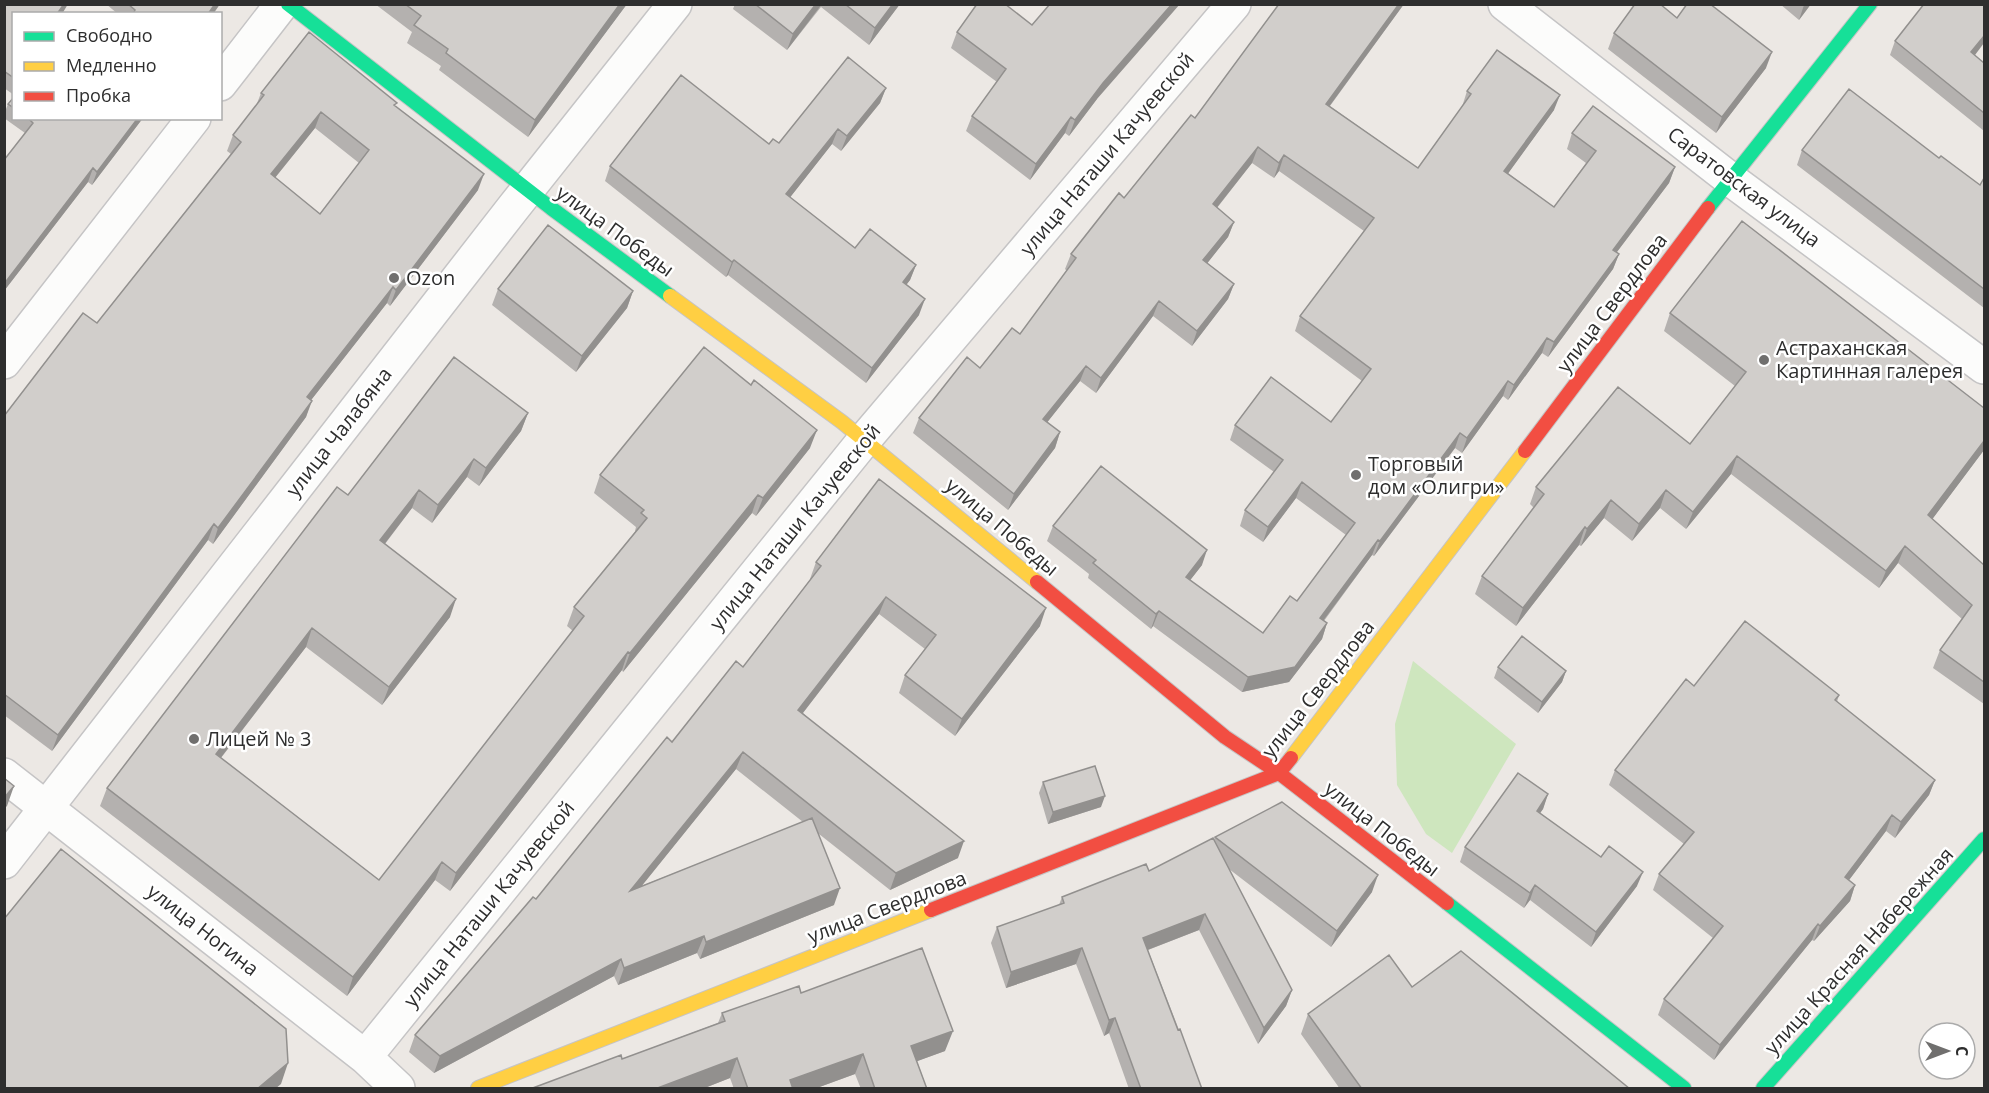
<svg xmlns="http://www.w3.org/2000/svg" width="1989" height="1093" font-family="'Open Sans',sans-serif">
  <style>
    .green { fill: #cee6be }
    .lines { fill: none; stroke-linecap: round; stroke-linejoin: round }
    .street-casing { stroke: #c5c4c5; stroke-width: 36 }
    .fast-casing { stroke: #c5c4c5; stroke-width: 16 }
    .slow-casing { stroke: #c5c4c5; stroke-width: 16 }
    .jam-casing { stroke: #c5c4c5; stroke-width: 16 }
    .street { stroke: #fcfcfb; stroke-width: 33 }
    .fast { stroke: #16e098; stroke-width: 14 }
    .slow { stroke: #ffcf43; stroke-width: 14 }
    .jam { stroke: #f24e42; stroke-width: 14 }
    .wall { fill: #b4b1af; fill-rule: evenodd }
    .shaded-wall { fill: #92908e }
    .building { fill: #d1cecb; stroke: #92908e; stroke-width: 1.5; fill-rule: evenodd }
    .poi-dot { fill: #706f6e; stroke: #fff; stroke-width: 2 }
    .labels { text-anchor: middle; stroke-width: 5; stroke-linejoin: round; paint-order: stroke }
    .street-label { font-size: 20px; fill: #2e2e2e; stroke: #fff }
    .poi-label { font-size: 20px; fill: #2e2e2e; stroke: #fff; text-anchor: start }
  </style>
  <rect width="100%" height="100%" fill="#ece8e4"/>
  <path class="green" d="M1413,661L1516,744L1452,853L1426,834L1397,785L1395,724Z"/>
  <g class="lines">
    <defs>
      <path id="street" d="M1505,4L1730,179L1984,367
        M220,84L282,4
        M4,362L194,118
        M4,775L365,1057L398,1088
        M4,862L513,208L675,4
        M365,1057L865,439L1234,4"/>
      <path id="fast" d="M288,4L551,208L670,296
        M1708,208L1870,4
        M1447,903L1684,1088
        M1763,1088L1984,839"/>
      <path id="slow" d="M670,296L842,422L1037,582
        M1291,758L1525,451
        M478,1088L931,910"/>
      <path id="jam" d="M1525,451L1708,208
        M1037,582L1225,737L1279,773L1447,903
        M931,910L1279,773L1291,758"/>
    </defs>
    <use href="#street" class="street-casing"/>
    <use href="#fast" class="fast-casing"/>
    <use href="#slow" class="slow-casing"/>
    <use href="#jam" class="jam-casing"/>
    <use href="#street" class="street"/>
    <use href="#fast" class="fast"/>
    <use href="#slow" class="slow"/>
    <use href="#jam" class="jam"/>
  </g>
  <path class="wall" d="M4,4L14,14V95L4,88Z
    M106,4H220L213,14H118Z
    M375,4H627L528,137L439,70L441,66L407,43L412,32Z
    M735,4H900L869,45L821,7L787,50L733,9Z
    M1279,4H1404L1330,106L1418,168L1462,107L1467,91L1554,110L1508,173L1554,207L1586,163L1567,149L1572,133L1675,167L1669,183L1617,252L1619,254L1613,269L1548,357L1542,353L1508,400L1503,396L1462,453L1455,448L1374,556L1372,555L1324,621L1327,623L1322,639L1289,682L1242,692L1153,626L1151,629L1088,578L1089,574L1047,541L1053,526L1202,565L1190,580L1263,633L1297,601L1346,535L1296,498L1263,542L1240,526L1245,510L1274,472L1230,440L1235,425L1331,422L1362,381L1295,331L1300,316L1364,231L1279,171L1274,178L1252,163L1217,208L1234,222L1228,237L1207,263L1234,284L1228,299L1192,346L1153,316L1096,393L1080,381L1047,422L1060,432L1055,448L1008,510L913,433L919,418L1020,334L1067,271L1065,269L1071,254L1124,198L1195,118Z
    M1780,4H1811L1799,20Z
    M957,32L1097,99L1069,136L1065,133L1030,180L966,131L972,116L997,82L951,48Z
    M1614,33L1766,68L1716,133L1608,49Z
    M1895,41L1975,55L1984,63V131L1890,55Z
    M886,88L880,103L841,151L832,144L790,197L855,248L916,265L910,280L906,285L919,315L866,383L728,275L726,277L605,181L610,166L779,143Z
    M261,93L395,106L478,190L390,306L387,303L311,400L306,417L213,544L208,540L52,751L4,715V416L97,323L231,154L227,151L233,135L256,106ZM315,128L359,163L320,214L275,178Z
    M14,97V118H143L92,185L88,182L4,291V160L25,133L4,118V114L8,104Z
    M1802,150L1939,158L1980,185L1984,178V308L1797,165Z
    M498,289L633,291L627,308L576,372L492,305Z
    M1670,313L1984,450L1932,519L1984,565V704L1933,668L1940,650L1962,619L1898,563L1879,588L1731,474L1686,529L1660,508L1632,541L1604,518L1581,546L1579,545L1516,626L1475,594L1482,576L1534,508L1530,504L1536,487L1690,444L1735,386L1664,331Z
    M528,413L521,431L479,486L467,477L432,523L412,508L385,544L450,617L382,705L306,647L221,758L379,880L573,631L567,626L574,607L635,532V531L636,527L594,493L600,475L810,448L756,516L752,513L623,672L622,670L450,891L435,880L347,996L100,806L107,788L348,495Z
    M816,562L1040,626L955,736L899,693L905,675L925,649L879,614L803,713L958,858L890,890L819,834L834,905L700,959L697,953L618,985L614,976L434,1073L409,1052L415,1035L536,899L672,742L743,667L810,580V579ZM736,769L803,822L641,886Z
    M1498,667L1566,671L1562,682L1538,713L1494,678Z
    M1694,686L1839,695L1837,702L1935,780L1929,795L1895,838L1886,831L1849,880L1855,885L1850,901L1814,941L1812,940L1714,1060L1658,1015L1664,999L1713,938L1653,890L1659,874L1684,844L1609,785L1615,770Z
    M1043,782L1101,807L1048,824L1039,793Z
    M1548,794L1543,809L1540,813L1637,886L1591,947L1530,900L1524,908L1460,862L1465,847Z
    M1215,837L1372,892L1331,947L1229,869L1292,990L1286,1006L1258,1044L1199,930L1148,950L1202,1089H1129L1109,1033L1104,1036L1076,964L1006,988L991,943L997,927L1059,905L1062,897L1149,871L1214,839Z
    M1412,987L1630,1089H1340L1301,1034L1308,1014Z
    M801,993L945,1051L917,1061L927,1089H861L855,1074L814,1089H734L730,1078L702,1089H530L622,1059L718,1023L722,1013Z"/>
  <path class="shaded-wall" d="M64,4H68L62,14H57Z
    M215,4H220L213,14H208Z
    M620,4H627L528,137L535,120Z
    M816,4H822L787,50L793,34Z
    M893,4H900L869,45L875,28Z
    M1172,4H1180L1097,99L1069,136L1075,120L1103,83Z
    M1399,4H1404L1320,119L1326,104Z
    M1811,4L1799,20L1804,5Z
    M1984,36V43L1966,67L1971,52Z
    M1772,52L1766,68L1716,133L1722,117Z
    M886,88L880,103L841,151L847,136Z
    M1560,95L1554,110L1499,186L1504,171Z
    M321,112L315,128L265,190L271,174Z
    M1071,117L1065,133L1030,180L1036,164Z
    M138,118H143L92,185L97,172Z
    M838,129L832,144L781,209L786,194Z
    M1258,147L1252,163L1207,220L1213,204Z
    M1284,155L1279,171L1274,178L1279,163Z
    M1675,167L1669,183L1607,265L1613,250Z
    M93,168L88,182L4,291V284Z
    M484,174L478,190L390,306L396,290Z
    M1234,222L1228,237L1198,275L1203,260Z
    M1619,254L1613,269L1548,357L1554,342Z
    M734,260L728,275L726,277L732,262Z
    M916,265L910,280L897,297L903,282Z
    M1234,284L1228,299L1192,346L1197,331Z
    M393,287L387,303L301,413L307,397Z
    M633,291L627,308L576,372L582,356Z
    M925,299L919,315L866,383L872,368Z
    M1159,301L1153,316L1096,393L1101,378Z
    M1547,338L1542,353L1508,400L1514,385Z
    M1086,366L1080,381L1038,434L1043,419Z
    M1508,381L1503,396L1462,453L1467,438Z
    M312,401L306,417L213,544L218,528Z
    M528,413L521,431L479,486L486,468Z
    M817,430L810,448L756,516L763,498Z
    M1060,432L1055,448L1008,510L1014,494Z
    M1460,433L1455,448L1374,556L1380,541Z
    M1984,441V450L1922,533L1928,515Z
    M1737,456L1731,474L1686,529L1693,512Z
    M474,459L467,477L432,523L438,505Z
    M1302,482L1296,498L1263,542L1268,527Z
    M419,490L412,508L373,559L380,540Z
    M1666,490L1660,508L1632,541L1639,524Z
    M758,495L752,513L623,672L630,653Z
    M1611,500L1604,518L1581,546L1587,529Z
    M214,524L208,540L52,751L58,735Z
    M1585,527L1579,545L1516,626L1523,608Z
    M1378,540L1372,555L1314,633L1320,618Z
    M1905,546L1898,563L1879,588L1886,571Z
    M1207,550L1202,565L1181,592L1186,577Z
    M886,597L879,614L792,727L798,710Z
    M456,599L450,617L382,705L389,687Z
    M1046,608L1040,626L955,736L962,719Z
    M1159,611L1153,626L1151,629L1156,614Z
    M1327,623L1322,639L1289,682L1242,692L1248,677Z
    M312,628L306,647L209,773L216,754Z
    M628,652L622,670L450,891L456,873Z
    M1566,671L1562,682L1538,713L1542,702Z
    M743,752L736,769L624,908L630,891Z
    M1935,780L1929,795L1895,838L1901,822Z
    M14,786L7,806L4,809V798Z
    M1548,794L1543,809L1531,826L1537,811Z
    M1105,796L1101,807L1048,824L1053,812Z
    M1892,815L1886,831L1840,892L1845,877Z
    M964,841L958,858L890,890L896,873Z
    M442,862L435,880L347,996L353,977Z
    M1643,872L1637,886L1591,947L1596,932Z
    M1378,875L1372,892L1331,947L1337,931Z
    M1535,885L1530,900L1524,908L1530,893Z
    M1855,885L1850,901L1814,941L1820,926Z
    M840,888L834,905L700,959L706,942Z
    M1205,914L1199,930L1137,954L1143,938Z
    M1818,924L1812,940L1714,1060L1720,1045Z
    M704,936L697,953L618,985L624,968Z
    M1082,948L1076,964L1006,988L1011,972Z
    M621,959L614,976L434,1073L440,1056Z
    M1292,990L1286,1006L1258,1044L1264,1028Z
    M1115,1018L1109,1033L1104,1036L1109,1020Z
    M953,1031L945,1051L904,1066L911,1046Z
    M863,1054L855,1074L814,1089H786L790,1080Z
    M737,1058L730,1078L702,1089H655Z
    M288,1063L281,1084L275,1089H257Z"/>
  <path class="building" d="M4,4H64L57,14H14V78L4,71Z
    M128,4H215L208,14H133L135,10Z
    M405,4H620L535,120L446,53L448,49L414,25L421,16Z
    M755,4H816L793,34Z
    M845,4H893L875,28Z
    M977,4H1005L1032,25L1050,4H1172L1103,83L1075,120L1071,117L1036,164L972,116L1006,69L957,32Z
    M1279,4H1399L1326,104L1418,168L1471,94L1467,91L1497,50L1560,95L1504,171L1554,207L1596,151L1572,133L1593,106L1675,167L1613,250L1619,254L1554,342L1547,338L1514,385L1508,381L1467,438L1460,433L1380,541L1378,540L1320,618L1327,623L1295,667L1248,677L1159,611L1156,614L1093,563L1096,560L1053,526L1101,466L1207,550L1186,577L1263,633L1290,596L1297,601L1355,523L1302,482L1268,527L1245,510L1283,460L1235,425L1271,377L1331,422L1371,369L1300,316L1374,218L1284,155L1279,163L1258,147L1213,204L1234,222L1203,260L1234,284L1197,331L1159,301L1101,378L1086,366L1043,419L1060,432L1014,494L919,418L967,357L980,368L1012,328L1020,334L1076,258L1071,254L1119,193L1124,198L1191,115L1195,118Z
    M1635,4H1660L1677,18L1687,4H1710L1772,52L1722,117L1614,33Z
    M1924,4H1984V36L1971,52L1984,63V113L1895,41Z
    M309,32L397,103L394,105L484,174L396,290L393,287L307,397L312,401L218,528L214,524L58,735L4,694V416L83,313L97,323L241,142L233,135L264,95L261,93ZM321,112L369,150L320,214L271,174Z
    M848,57L886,88L847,136L838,129L786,194L855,248L870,229L916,265L903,282L925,299L872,368L734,260L732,262L610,166L681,75L769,144L773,139L779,143Z
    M1849,89L1939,158L1941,156L1980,185L1984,178V289L1802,150Z
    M14,97V108L8,104Z
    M28,118H138L97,172L93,168L4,284V160L33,123Z
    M1742,221L1984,408V441L1928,515L1984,565V682L1940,650L1972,605L1905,546L1886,571L1737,456L1693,512L1666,490L1639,524L1611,500L1587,529L1585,527L1523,608L1482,576L1544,494L1536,487L1618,387L1690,444L1746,372L1670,313Z
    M548,225L633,291L582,356L498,289Z
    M704,347L751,385L754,380L817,430L763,498L758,495L630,653L628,652L456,873L442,862L353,977L107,788L337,487L348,495L454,357L528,413L486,468L474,459L438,505L419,490L380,540L456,599L389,687L312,628L216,754L379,880L584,616L574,607L647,518L641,513L644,510L600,475Z
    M879,479L1046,608L962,719L905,675L936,635L886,597L798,710L964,841L896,873L743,752L630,891L812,818L840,888L706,942L704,936L624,968L621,959L440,1056L415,1035L533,897L536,899L667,737L672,742L736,661L743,667L821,566L816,562Z
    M1745,621L1839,695L1835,700L1935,780L1901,822L1892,815L1845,877L1855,885L1820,926L1818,924L1720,1045L1664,999L1723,926L1659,874L1694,832L1615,770L1686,679L1694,686Z
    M1522,636L1566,671L1542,702L1498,667Z
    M1095,766L1105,796L1053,812L1043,782Z
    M1518,773L1548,794L1537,811L1601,857L1609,846L1643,872L1596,932L1535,885L1530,893L1465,847Z
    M4,778L14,786L4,798Z
    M1282,802L1378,875L1337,931L1215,837Z
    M1213,838L1292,990L1264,1028L1205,914L1143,938L1178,1030L1180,1029L1202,1089H1141L1115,1018L1109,1020L1082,948L1011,972L997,927L1064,903L1062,897L1146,864L1149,871Z
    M61,849L286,1029L288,1063L257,1089H4V919Z
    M922,948L953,1031L911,1046L927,1089H875L863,1054L790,1080L793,1089H748L737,1058L655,1089H530L621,1055L622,1059L725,1021L722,1013L799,986L801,993Z
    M1461,951L1630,1089H1362L1308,1014L1389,955L1412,987Z"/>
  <g class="poi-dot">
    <circle cx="394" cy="278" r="6"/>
    <circle cx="1764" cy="360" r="6"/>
    <circle cx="1356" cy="475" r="6"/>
    <circle cx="194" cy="739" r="6"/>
  </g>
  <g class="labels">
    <g class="street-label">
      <text transform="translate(1107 154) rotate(-50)" y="7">улица Наташи Качуевской</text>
      <text transform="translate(1744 187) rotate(37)" y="7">Саратовская улица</text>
      <text transform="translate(615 231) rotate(36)" y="7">улица Победы</text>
      <text transform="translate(1612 303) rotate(-53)" y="7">улица Свердлова</text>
      <text transform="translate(339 432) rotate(-52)" y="7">улица Чалабяна</text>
      <text transform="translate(795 527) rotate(-51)" y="7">улица Наташи Качуевской</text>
      <text transform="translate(1002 527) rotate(40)" y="7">улица Победы</text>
      <text transform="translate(1318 689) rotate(-52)" y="7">улица Свердлова</text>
      <text transform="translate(1382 829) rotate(38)" y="7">улица Победы</text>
      <text transform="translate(489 904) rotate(-51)" y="7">улица Наташи Качуевской</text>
      <text transform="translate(887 907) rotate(-21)" y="7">улица Свердлова</text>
      <text transform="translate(203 930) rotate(38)" y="7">улица Ногина</text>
      <text transform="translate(1859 951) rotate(-48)" y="7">улица Красная Набережная</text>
    </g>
    <g class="poi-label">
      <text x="406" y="285">Ozon</text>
      <text x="1776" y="355">Астраханская<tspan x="1776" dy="23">Картинная галерея</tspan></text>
      <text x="1368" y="471">Торговый<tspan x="1368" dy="23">дом «Олигри»</tspan></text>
      <text x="206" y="746">Лицей № 3</text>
    </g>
  </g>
  <rect width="1989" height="1093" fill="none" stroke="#2e2e2e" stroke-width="12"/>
  <rect x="12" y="12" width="210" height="108" fill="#ffffff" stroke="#ababab" stroke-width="1.5"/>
  <rect x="24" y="32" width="30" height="9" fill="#16e098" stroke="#ababab" stroke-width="1.5"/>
  <text x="66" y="42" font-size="18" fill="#2e2e2e">Свободно</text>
  <rect x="24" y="62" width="30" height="9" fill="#ffcf43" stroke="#ababab" stroke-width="1.5"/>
  <text x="66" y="72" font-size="18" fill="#2e2e2e">Медленно</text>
  <rect x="24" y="92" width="30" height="9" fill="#f24e42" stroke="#ababab" stroke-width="1.5"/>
  <text x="66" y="102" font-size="18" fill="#2e2e2e">Пробка</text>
  <g transform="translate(1947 1051) rotate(90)"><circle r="28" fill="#ffffff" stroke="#ababab" stroke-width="1.5"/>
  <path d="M0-4.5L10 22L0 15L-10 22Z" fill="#706f6e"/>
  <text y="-9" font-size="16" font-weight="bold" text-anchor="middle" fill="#2e2e2e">С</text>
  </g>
</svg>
